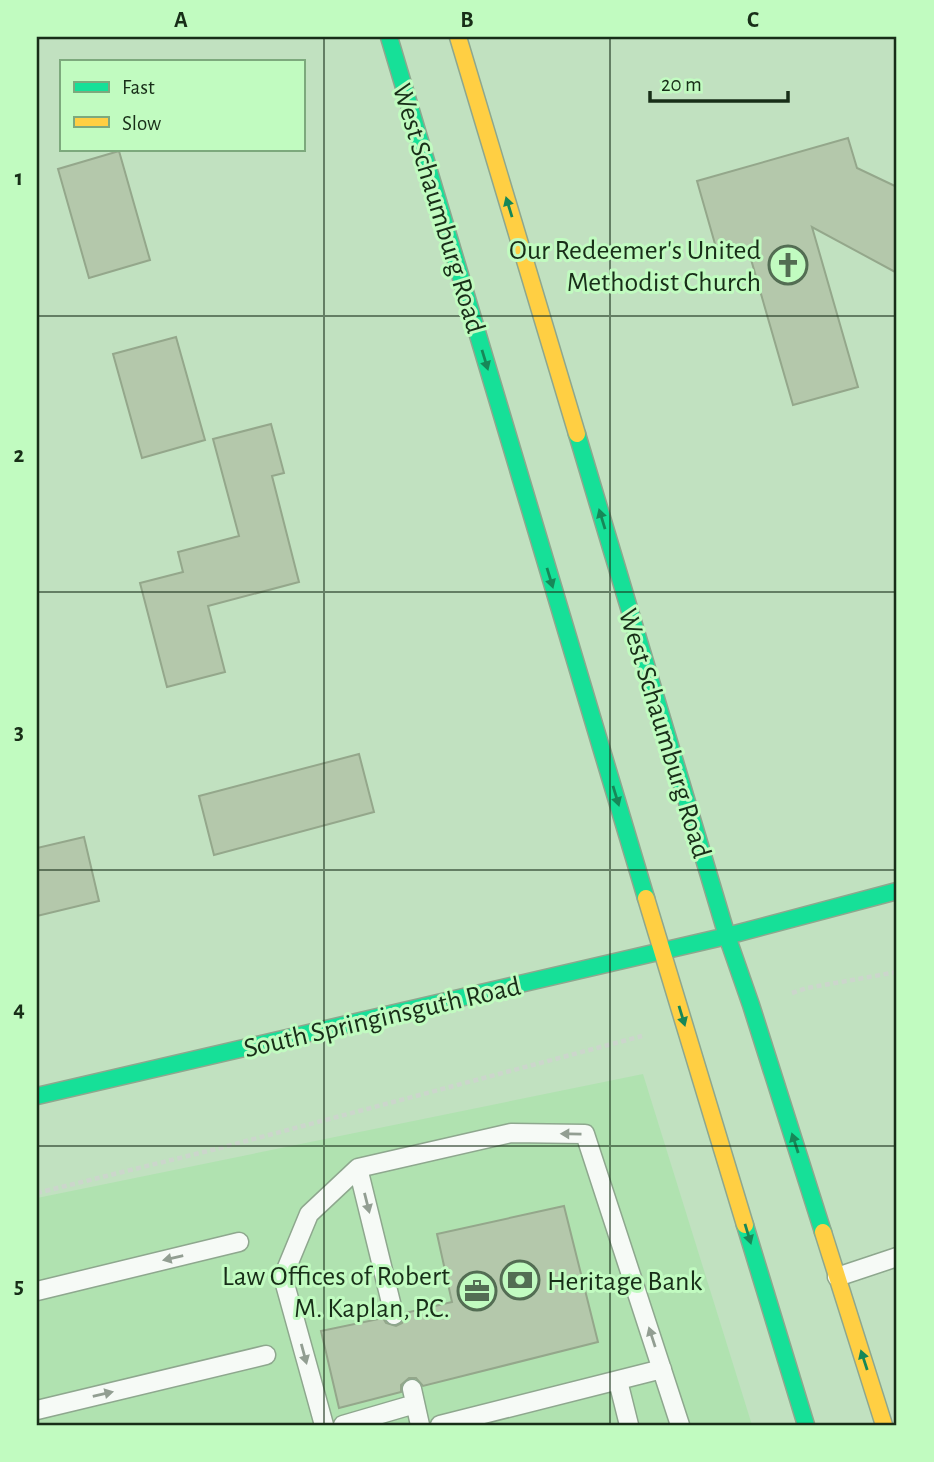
<svg xmlns="http://www.w3.org/2000/svg" width="934" height="1462" font-family="'Alegreya Sans',sans-serif">
  <style>
    .built { fill: #b0e2b0 }
    .building { fill: #b4c8ab; stroke: #94a78b; stroke-width: 2 }
    .lines { fill: none; stroke-linecap: round; stroke-linejoin: round }
    .lane-casing { stroke: #8ea78e; stroke-width: 21 }
    .fast-casing { stroke: #8ea78e; stroke-width: 19 }
    .slow-casing { stroke: #8ea78e; stroke-width: 19 }
    .path { stroke: #ccd6cc; stroke-width: 4.5; stroke-dasharray: 5 3.5; stroke-linecap: butt }
    .lane { stroke: #f6faf6; stroke-width: 18 }
    .fast { stroke: #16e098; stroke-width: 16 }
    .slow { stroke: #ffcf43; stroke-width: 16 }
    .oneway { fill: #178758 }
    .oneway2 { fill: #929e92 }
    .grid { fill: none; stroke: #182e18; stroke-width: 2; stroke-opacity: 0.55 }
    .labels { text-anchor: middle; stroke-width: 6; stroke-linejoin: round; paint-order: stroke }
    .street-label { font-size: 28px; fill: #182e18; stroke: #c1fbc0 }
    .poi-label { font-size: 28px; fill: #182e18; stroke: #c1fbc0; text-anchor: end }
    .neatline { fill: none; stroke: #182e18; stroke-width: 2.5 }
    .grid-label { font-size: 23px; text-anchor: middle; font-weight: bold; fill: #182e18 }
  </style>
  <rect width="100%" height="100%" fill="#c1e1c0"/>
  <path class="built" d="M643,1074L752,1425H37V1198Z"/>
  <path class="building" d="M848,138L857,168L897,187V273L812,227L858,387L793,405L748,249L719,258L697,181Z
    M119,151L150,260L89,278L58,169Z
    M176,337L205,440L142,458L113,354Z
    M271,424L284,473L272,476L299,582L208,606L225,672L167,687L140,583L183,572L178,552L239,536L213,439Z
    M359,754L374,812L214,855L199,796Z
    M84,837L99,901L37,916V848Z
    M564,1206L598,1342L423,1386L416,1378H409L401,1385V1392L339,1408L321,1331L383,1318L386,1323L396,1326L402,1323L405,1313L452,1302L437,1234Z"/>
  <g class="lines">
    <defs>
      <path id="lane" d="M837,1277L897,1257
        M37,1291L239,1242
        M394,1315L358,1168L511,1133L585,1134L680,1425
        M618,1381L629,1425
        M412,1389L420,1425
        M37,1410L266,1355
        M324,1425L283,1277L309,1214L358,1168
        M343,1425L415,1404
        M440,1425L662,1369"/>
      <path id="fast" d="M389,37L646,898
        M577,434L727,936L751,1005L823,1232
        M37,1096L727,936L897,891
        M745,1225L806,1425"/>
      <path id="slow" d="M458,37L577,434
        M646,898L745,1225
        M823,1232L884,1425"/>
    </defs>
    <use href="#lane" class="lane-casing"/>
    <use href="#fast" class="fast-casing"/>
    <use href="#slow" class="slow-casing"/>
    <path class="path" d="M792,993L807,988L897,972
      M37,1193L216,1149L642,1036"/>
    <use href="#lane" class="lane"/>
    <use href="#fast" class="fast"/>
    <use href="#slow" class="slow"/>
  </g>
  <defs><path id="oneway-solid" d="M-6-.8H1V-3.2L6.5 0L1 3.2V.8H-6Z" transform="scale(1.75)"/></defs>
  <g class="oneway">
    <use href="#oneway-solid" transform="translate(509 207) rotate(-107)"/>
    <use href="#oneway-solid" transform="translate(485 360) rotate(73)"/>
    <use href="#oneway-solid" transform="translate(602 519) rotate(-107)"/>
    <use href="#oneway-solid" transform="translate(550 578) rotate(73)"/>
    <use href="#oneway-solid" transform="translate(616 796) rotate(73)"/>
    <use href="#oneway-solid" transform="translate(682 1016) rotate(73)"/>
    <use href="#oneway-solid" transform="translate(795 1143) rotate(-108)"/>
    <use href="#oneway-solid" transform="translate(748 1234) rotate(73)"/>
    <use href="#oneway-solid" transform="translate(864 1360) rotate(-108)"/>
  </g>
  <g class="oneway2">
    <use href="#oneway-solid" transform="translate(571 1134) rotate(-179)"/>
    <use href="#oneway-solid" transform="translate(367 1203) rotate(76)"/>
    <use href="#oneway-solid" transform="translate(173 1258) rotate(167)"/>
    <use href="#oneway-solid" transform="translate(652 1337) rotate(-108)"/>
    <use href="#oneway-solid" transform="translate(304 1354) rotate(75)"/>
    <use href="#oneway-solid" transform="translate(103 1394) rotate(-13)"/>
  </g>
  <path class="grid" d="M324,37V1425M610,37V1425M37,316H897M37,592H897M37,870H897M37,1146H897"/>
  <defs>
    <symbol id="church-ring" viewBox="-11 -11 22 22"><circle r="9.5" fill="#c1fbc0" stroke="#536d53" stroke-width="1.5"/><path d="M-1.2-6h2.4v3.5h3.3v2.4h-3.3V6h-2.4V-.1h-3.3v-2.4h3.3Z" fill="#536d53"/></symbol>
    <symbol id="bank-ring" viewBox="-11 -11 22 22"><circle r="9.5" fill="#c1fbc0" stroke="#536d53" stroke-width="1.5"/><path d="M-6-4H6V4H-6ZM0-2.3a2.3 2.3 0 1 0 0 4.6a2.3 2.3 0 1 0 0-4.6Z" fill="#536d53"/></symbol>
    <symbol id="office-ring" viewBox="-11 -11 22 22"><circle r="9.5" fill="#c1fbc0" stroke="#536d53" stroke-width="1.5"/><path d="M-6-3h4V-5.5h4V-3h4V5H-6ZM-1-4.5V-3h2v-1.5ZM-6 0V1H6V0Z" fill="#536d53"/></symbol>
  </defs>
  <g fill-rule="evenodd">
    <use href="#church-ring" x="766" y="243" width="44" height="44"/>
    <use href="#bank-ring" x="498" y="1258" width="44" height="44"/>
    <use href="#office-ring" x="455" y="1269" width="44" height="44"/>
  </g>
  <g class="labels">
    <g class="street-label">
      <text transform="translate(440 208) rotate(73)" y="10">West Schaumburg Road</text>
      <text transform="translate(666 733) rotate(73)" y="10">West Schaumburg Road</text>
      <text transform="translate(382 1016) rotate(-13)" y="10">South Springinsguth Road</text>
    </g>
    <g class="poi-label">
      <text x="761" y="259">Our Redeemer's United<tspan x="761" dy="32">Methodist Church</tspan></text>
      <text x="450" y="1285">Law Offices of Robert<tspan x="450" dy="32">M. Kaplan, P.C.</tspan></text>
      <text x="547" y="1290" text-anchor="start">Heritage Bank</text>
    </g>
  </g>
  <rect width="934" height="1462" fill="none" stroke="#c1fbc0" stroke-width="77"/>
  <rect x="60" y="60" width="245" height="91" fill="#c1fbc0" stroke="#7da97d" stroke-width="2"/>
  <rect x="74" y="82" width="35" height="10" fill="#16e098" stroke="#7da97d" stroke-width="2"/>
  <text x="122" y="94" font-size="21" fill="#182e18">Fast</text>
  <rect x="74" y="117" width="35" height="10" fill="#ffcf43" stroke="#7da97d" stroke-width="2"/>
  <text x="122" y="130" font-size="21" fill="#182e18">Slow</text>
  <path d="M650 91v10h138v-10" fill="none" stroke="#182e18" stroke-width="3.5"/>
  <text x="661" y="91" font-size="21" fill="#182e18" stroke="#c1fbc0" stroke-width="5" paint-order="stroke">20 m</text>
  <rect x="38" y="38" width="857" height="1386" class="neatline"/>
  <g class="grid-label">
    <text x="181" y="27">A</text>
    <text x="467" y="27">B</text>
    <text x="753" y="27">C</text>
    <text x="19" y="185">1</text>
    <text x="19" y="462">2</text>
    <text x="19" y="739">3</text>
    <text x="19" y="1016">4</text>
    <text x="19" y="1293">5</text>
  </g>
</svg>
